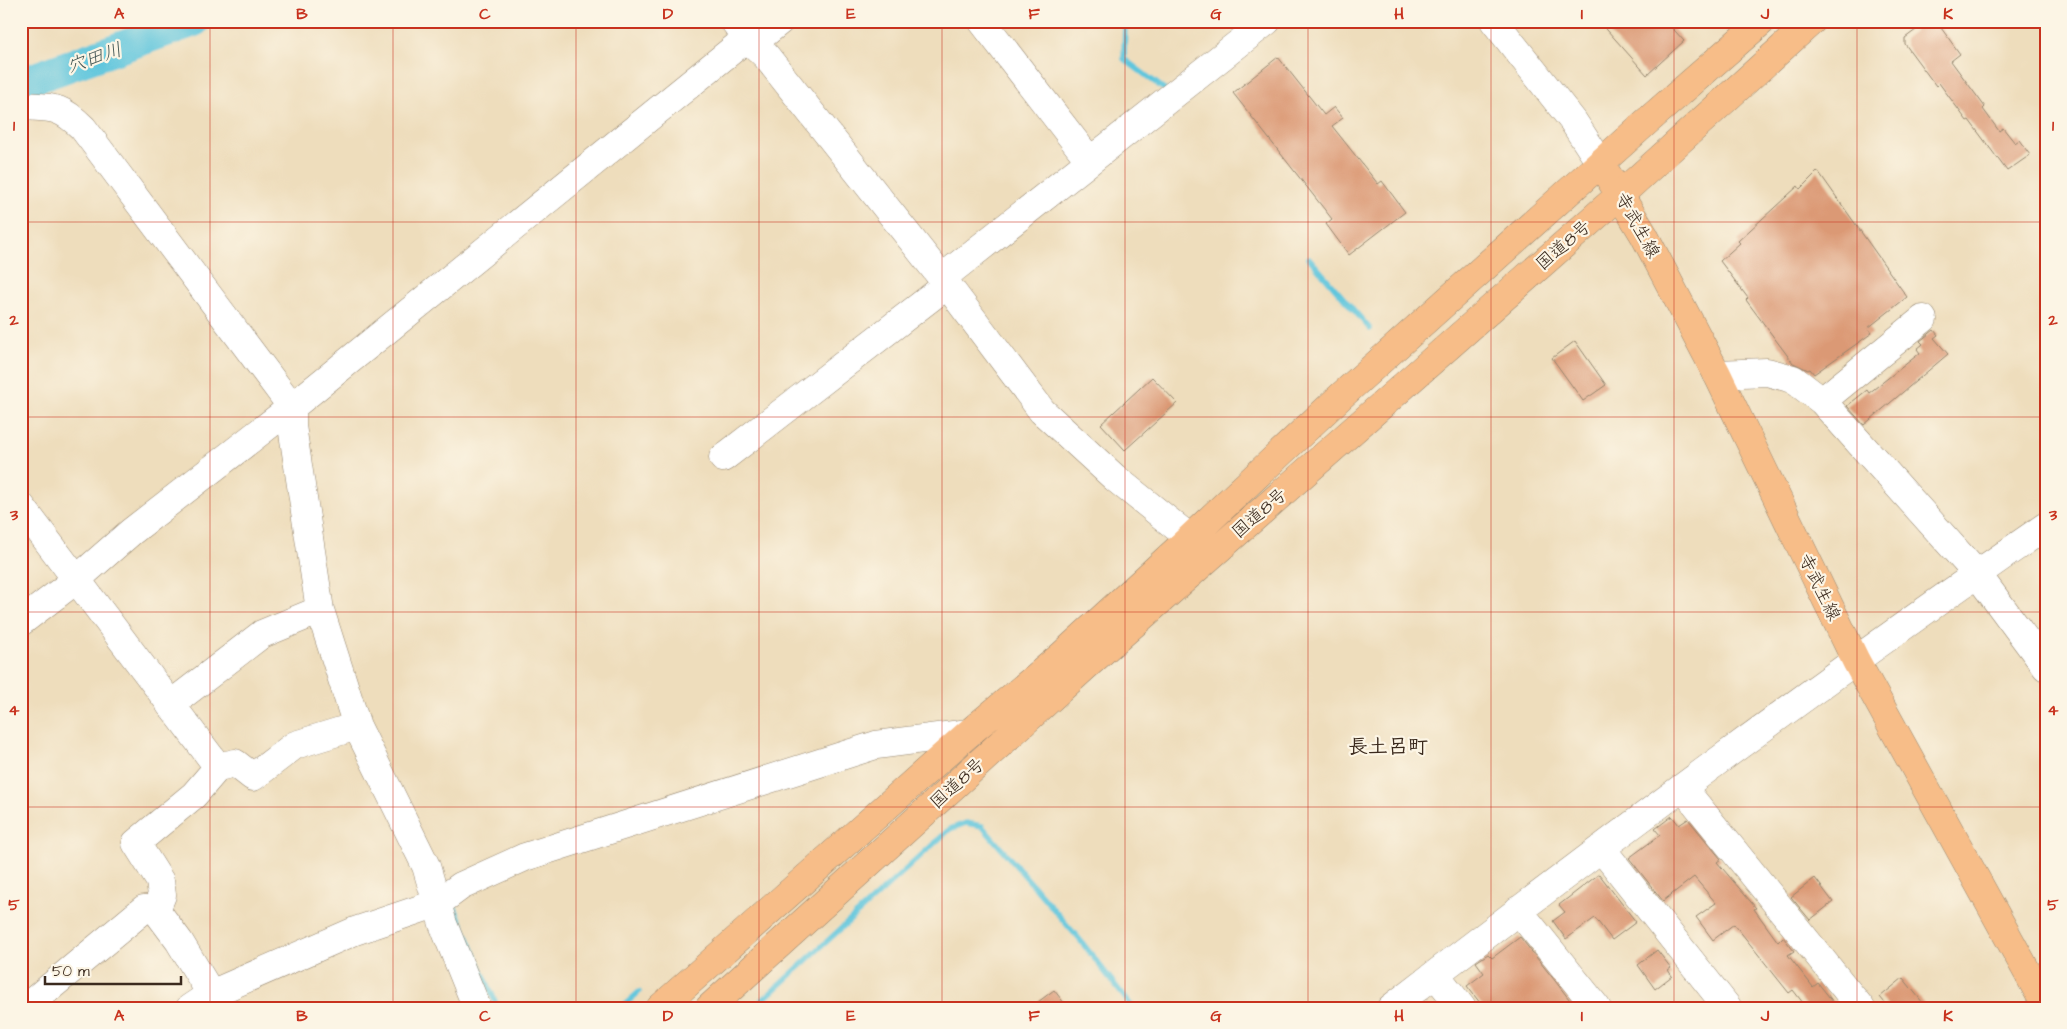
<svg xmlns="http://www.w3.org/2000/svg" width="2067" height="1029" font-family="'Architects Daughter','Klee One',sans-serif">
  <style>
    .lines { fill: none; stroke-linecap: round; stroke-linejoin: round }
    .stream { stroke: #60c6dd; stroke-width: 5.5 }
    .river { stroke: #60c6dd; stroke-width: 32 }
    .building { fill: #db9975 }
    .minor-casing { stroke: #94846d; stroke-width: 29 }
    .major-casing { stroke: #94846d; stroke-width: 29 }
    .highway-casing { stroke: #94846d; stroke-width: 29 }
    .minor { stroke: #fff; stroke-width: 28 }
    .major { stroke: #f7bd88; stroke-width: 28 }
    .highway { stroke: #f7bd88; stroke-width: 28 }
    .grid { fill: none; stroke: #c8321e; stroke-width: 1; stroke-opacity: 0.55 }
    .labels { text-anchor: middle; stroke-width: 4.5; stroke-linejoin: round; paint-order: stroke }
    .street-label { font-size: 18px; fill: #3b2a1e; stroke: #fcf5e5 }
    .water-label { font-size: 19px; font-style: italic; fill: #465957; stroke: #fcf5e5 }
    .quarter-label { font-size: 20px; font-weight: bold; fill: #3b2a1e; stroke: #fcf5e5 }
    .neatline { fill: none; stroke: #c8321e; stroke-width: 2 }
    .grid-label { font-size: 16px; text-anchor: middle; font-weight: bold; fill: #c8321e }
  </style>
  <rect width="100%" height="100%" fill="#fcf5e5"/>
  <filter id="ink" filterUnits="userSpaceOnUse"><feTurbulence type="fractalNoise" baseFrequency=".02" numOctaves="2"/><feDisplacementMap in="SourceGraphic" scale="10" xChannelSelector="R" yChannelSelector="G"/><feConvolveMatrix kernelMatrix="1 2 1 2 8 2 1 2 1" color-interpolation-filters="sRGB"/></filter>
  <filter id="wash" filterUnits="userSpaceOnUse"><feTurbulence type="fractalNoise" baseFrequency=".0096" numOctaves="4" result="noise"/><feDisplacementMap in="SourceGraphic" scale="20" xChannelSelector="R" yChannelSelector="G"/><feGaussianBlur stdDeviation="1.12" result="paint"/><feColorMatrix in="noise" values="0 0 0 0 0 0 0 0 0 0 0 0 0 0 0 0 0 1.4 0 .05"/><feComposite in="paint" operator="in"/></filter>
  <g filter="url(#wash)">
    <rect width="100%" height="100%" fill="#eeddbc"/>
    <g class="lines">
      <path class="stream" d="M1125,21L1124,59L1164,89
        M1309,258L1370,329
        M452,901L498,1008
        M621,1008L639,992
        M754,1008L950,829L966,823L982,826L1080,940L1133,1008
        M1370,1008L1387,995"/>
      <path class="river" d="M21,83L194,21"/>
    </g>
    <g id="blocks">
      <path class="building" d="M1599,21H1666L1684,41L1647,75Z
        M1928,21H1936L1960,54L1951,61L1985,107L1983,109L1999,131L2003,128L2015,143L2019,140L2030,155L2007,171L1969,120L1967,121L1939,83L1936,86L1905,44V38Z
        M1278,57L1324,115L1334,107L1343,118L1332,126L1378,184L1382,181L1405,212L1349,255L1326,224L1332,219L1233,93Z
        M1818,171L1907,297L1868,328L1872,333L1814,374L1810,369L1808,370L1793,363L1746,300L1748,298L1720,261L1740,243L1738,241L1798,186L1800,189Z
        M1934,330L1938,335L1934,338L1948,354L1864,425L1847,406L1867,390L1869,393L1920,353L1917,349L1923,344L1920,341Z
        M1575,341L1606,385L1583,401L1552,358Z
        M1152,377L1177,403L1125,450L1101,424Z
        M1672,816L1679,825L1688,819L1721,859L1717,862L1756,908L1754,909L1778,942L1783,937L1794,951L1788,955L1813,987L1818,983L1838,1008H1807L1793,990L1789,993L1734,924L1713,940L1696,917L1716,903L1694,877L1663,901L1629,858L1660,835L1655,829Z
        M1599,874L1636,922L1612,940L1595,918L1566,939L1553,921L1565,912L1559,905Z
        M1815,878L1833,902L1810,920L1791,897Z
        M1520,937L1552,977L1576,1008H1484L1467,986L1484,973L1476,962L1488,954L1492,958Z
        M1657,950L1671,968L1668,970L1672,976L1655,989L1638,965Z
        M1903,978L1927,1008H1889L1880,997Z
        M1054,990L1068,1008H1030Z"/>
    </g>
  </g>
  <g filter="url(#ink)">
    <use href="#blocks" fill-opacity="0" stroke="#94846d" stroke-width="1"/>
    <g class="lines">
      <defs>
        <path id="minor" d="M734,21L747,38L766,56L942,278L1042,411L1115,478L1190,538
          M982,21L1090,161
          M1494,21L1573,121L1601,164
          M753,43L780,21
          M21,106C53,108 59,105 83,128L292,407V426L320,610L357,726L426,866L443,924L477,1008
          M942,278L1267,21
          M1717,374L1767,372L1793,379L1822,401L1977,574L2046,667
          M1822,401L1923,319
          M723,458L947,285
          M21,506L218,767
          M21,622L77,579L131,532L292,407L747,38
          M170,705L262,634L320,610
          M1683,788L1861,1008
          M1601,848L1728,1008
          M156,910L162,895L160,881L136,843L194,795L218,767L235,763L253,777L295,745L357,726
          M1518,910L1597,1008
          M1435,974L1462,1008
          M25,1008L144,909L156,910L179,941L211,994
          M190,1008L211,994L355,931L438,903L461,886L525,857L876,745L969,733
          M1391,1008C1606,843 1823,680 2046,526"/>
        <path id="major" d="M1601,164L1644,235L1717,374L1856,661L2046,1006"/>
        <path id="highway" d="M660,1008L969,733L1060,657L1190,538L1340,397L1644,124L1762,21
          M709,1008L1085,667L1621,194L1812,21"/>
      </defs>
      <use href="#minor" class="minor-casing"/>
      <use href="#major" class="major-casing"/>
      <use href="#highway" class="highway-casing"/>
      <use href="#minor" class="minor"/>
      <use href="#major" class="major"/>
      <use href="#highway" class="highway"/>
    </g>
  </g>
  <path class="grid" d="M210,21V1008M393,21V1008M576,21V1008M759,21V1008M942,21V1008M1125,21V1008M1308,21V1008M1491,21V1008M1674,21V1008M1857,21V1008M21,222H2046M21,417H2046M21,612H2046M21,807H2046"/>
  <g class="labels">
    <g class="street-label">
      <text transform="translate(1638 225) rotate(61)" y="6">寺武生線</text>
      <text transform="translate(1563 245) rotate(-41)" y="6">国道8号</text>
      <text transform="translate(1259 513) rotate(-41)" y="6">国道8号</text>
      <text transform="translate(1820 587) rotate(64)" y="6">寺武生線</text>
      <text transform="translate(957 783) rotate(-42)" y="6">国道8号</text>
    </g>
    <g class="water-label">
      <text transform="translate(94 57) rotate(-19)" y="7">穴田川</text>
    </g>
    <g class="quarter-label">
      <text x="1388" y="753">長土呂町</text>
    </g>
  </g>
  <rect width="2067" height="1029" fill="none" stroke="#fcf5e5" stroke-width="55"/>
  <path d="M45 976v8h136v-8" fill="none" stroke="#3b2a1e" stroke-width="2.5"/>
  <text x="52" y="976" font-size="15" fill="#3b2a1e" stroke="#fcf5e5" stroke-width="4" paint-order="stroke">50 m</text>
  <rect x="28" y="28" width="2012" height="974" class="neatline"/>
  <g class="grid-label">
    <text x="119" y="19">A</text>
    <text x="302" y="19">B</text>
    <text x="485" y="19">C</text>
    <text x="668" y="19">D</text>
    <text x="851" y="19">E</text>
    <text x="1034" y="19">F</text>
    <text x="1216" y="19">G</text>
    <text x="1399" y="19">H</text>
    <text x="1582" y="19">I</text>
    <text x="1765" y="19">J</text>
    <text x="1948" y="19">K</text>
    <text x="14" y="131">1</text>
    <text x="2053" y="131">1</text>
    <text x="14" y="325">2</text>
    <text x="2053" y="325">2</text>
    <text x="14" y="520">3</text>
    <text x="2053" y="520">3</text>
    <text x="14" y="715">4</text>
    <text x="2053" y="715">4</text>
    <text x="14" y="910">5</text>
    <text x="2053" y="910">5</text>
    <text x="119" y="1021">A</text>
    <text x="302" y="1021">B</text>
    <text x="485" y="1021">C</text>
    <text x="668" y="1021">D</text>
    <text x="851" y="1021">E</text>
    <text x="1034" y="1021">F</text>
    <text x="1216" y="1021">G</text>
    <text x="1399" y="1021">H</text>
    <text x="1582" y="1021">I</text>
    <text x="1765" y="1021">J</text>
    <text x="1948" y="1021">K</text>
  </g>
</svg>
